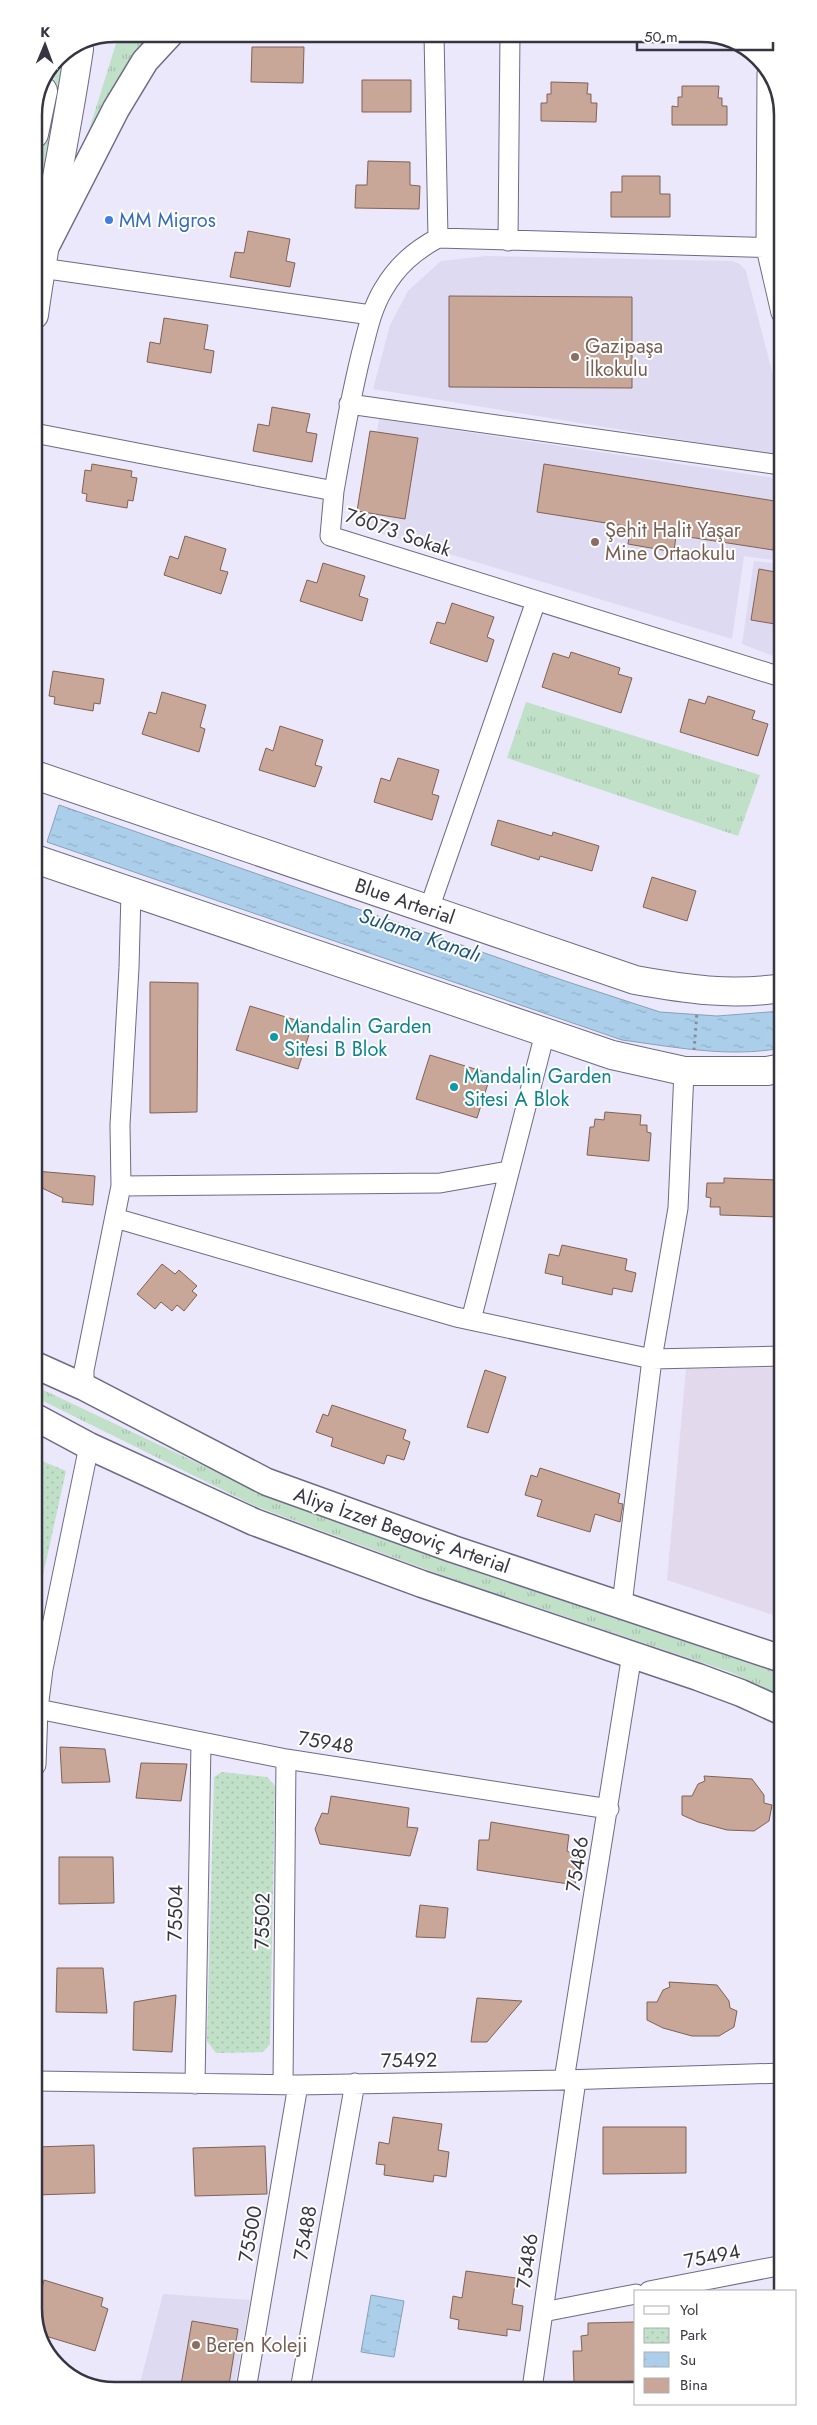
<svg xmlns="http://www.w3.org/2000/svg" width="817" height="2425" font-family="Jost,sans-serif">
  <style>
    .built { fill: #dddaf2 }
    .industrial { fill: #e3d9ed }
    .grass { fill: url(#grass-tufts) }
    .park { fill: url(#park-dots) }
    .water { fill: url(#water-ripples); stroke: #88a1b7 }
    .building { fill: #c8a798; stroke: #7f6254 }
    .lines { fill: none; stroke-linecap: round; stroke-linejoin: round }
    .minor-casing { stroke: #6e6a86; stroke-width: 21 }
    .secondary-casing { stroke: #6e6a86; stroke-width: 29 }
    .primary-casing { stroke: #6e6a86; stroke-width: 30 }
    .path { stroke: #8b8999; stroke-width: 3; stroke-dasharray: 2.5 4; stroke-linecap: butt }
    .minor { stroke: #fff; stroke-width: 19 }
    .secondary { stroke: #fff; stroke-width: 26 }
    .primary { stroke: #fff; stroke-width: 28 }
    .shop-dot { fill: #3f7fe0; stroke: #fff; stroke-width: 2 }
    .education-dot { fill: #8d6e63; stroke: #fff; stroke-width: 2 }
    .culture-dot { fill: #0f9aa8; stroke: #fff; stroke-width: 2 }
    .labels { text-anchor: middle; stroke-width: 4; stroke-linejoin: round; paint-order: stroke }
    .shop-label { font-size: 20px; fill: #366cbe; stroke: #fff; text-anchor: start }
    .education-label { font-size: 20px; fill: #785e54; stroke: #fff; text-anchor: start }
    .street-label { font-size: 20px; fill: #373541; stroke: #fff }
    .culture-label { font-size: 20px; fill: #0d838f; stroke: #fff; text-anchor: start }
    .water-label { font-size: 21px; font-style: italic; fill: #1a5478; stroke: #fff }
    .rim { fill: none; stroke: #373541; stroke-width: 2.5 }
  </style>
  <defs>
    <pattern id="grass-tufts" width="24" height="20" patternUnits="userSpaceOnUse" patternTransform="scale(1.25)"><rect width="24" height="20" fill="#c1e0c8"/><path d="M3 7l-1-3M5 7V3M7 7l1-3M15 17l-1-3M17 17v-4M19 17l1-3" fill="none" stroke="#a6c1ad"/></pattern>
    <pattern id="park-dots" width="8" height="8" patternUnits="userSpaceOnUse" patternTransform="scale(1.25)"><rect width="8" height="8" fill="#c1e0c8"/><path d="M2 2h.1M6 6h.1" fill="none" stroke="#a6c1ad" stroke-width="1.8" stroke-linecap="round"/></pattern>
    <pattern id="water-ripples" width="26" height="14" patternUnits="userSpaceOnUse" patternTransform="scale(1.25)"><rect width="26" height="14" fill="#abcfea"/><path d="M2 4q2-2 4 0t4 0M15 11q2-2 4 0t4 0" fill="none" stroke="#94b2ca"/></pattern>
  </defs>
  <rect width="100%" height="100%" fill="#ebe8fc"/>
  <path class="built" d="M486,256L732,261L740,264L746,271L781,406V456L373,389L390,325L408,291L441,261Z
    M379,419L781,479V561L744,556L732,639L363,528Z
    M754,561L781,564V659L742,644Z
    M163,2294L250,2300L234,2391H138Z"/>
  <path class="industrial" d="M782,1367V1618L667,1580L686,1369Z"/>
  <path class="grass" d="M119,34H162L80,159Z
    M65,55L56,111L34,222V192L58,58Z
    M526,702L760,775L738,836L507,758Z
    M35,1386L261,1493L449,1563L782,1674V1696L730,1672L444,1576L255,1506L35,1397Z"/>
  <path class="park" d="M35,1458L66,1471L36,1607Z
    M222,1772L267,1777L275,1786L270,2044L263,2052L216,2053L207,2041L214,1777Z"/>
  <path class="water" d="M59,805L565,981L660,1012L717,1016L782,1011V1048C728,1058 675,1047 622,1040L47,842Z
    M371,2295L404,2301L394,2357L361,2352Z"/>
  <path class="building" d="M252,47H304L303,83L251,82Z
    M362,80H411V112H362Z
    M551,82L588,83L587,94H591V103H597L596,122L541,121V103H547V94H551Z
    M682,86H719L718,98H722V106H727V125H672V106L678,107V97H682Z
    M368,161L410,162V185L420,186L419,209L355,208L356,185H367Z
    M622,176H660V194H670V217H611V192H622Z
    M248,231L290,239L286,261L295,263L290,287L230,277L235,252L244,253Z
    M449,296L632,297V388L449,387Z
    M164,318L208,325L204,349L214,351L211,373L147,362L150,342L160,344Z
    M272,407L310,414L306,432L317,434L312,462L253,451L258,424L269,426Z
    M370,431L418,438L405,519L357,511Z
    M92,464L132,471L131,477L137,478L133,501L128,500L127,508L86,501L87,494L82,493L85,470L91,471Z
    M544,464L781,502L773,550L676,535L674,552L628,544L631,527L537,512Z
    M185,536L226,549L220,570L228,572L221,594L164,575L170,556L178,559Z
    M323,563L365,576L359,596L368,599L362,621L300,601L307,580L317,583Z
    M759,569L781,573V625L751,620Z
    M452,603L494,617L487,637L494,640L487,662L430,643L437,622L445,624Z
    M571,652L620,668L618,674L632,678L621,713L542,687L553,653L569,658Z
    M53,671L104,679L100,704L94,703L93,711L54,704L55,697L49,696Z
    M162,692L206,705L200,727L205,729L199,752L142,734L149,712L156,714Z
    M708,696L755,711L752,719L768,724L758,756L680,732L689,699L705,704Z
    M280,726L323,740L315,765L322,767L315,787L259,770L266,748L273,751Z
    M398,758L439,770L432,794L439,796L432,820L374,802L381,778L390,781Z
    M498,820L552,836L553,832L599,846L592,871L540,856L539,860L491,845Z
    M652,877L696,891L687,921L643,907Z
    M150,982L198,983L197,1112L150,1113Z
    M250,1006L312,1025L298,1069L236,1050Z
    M430,1055L491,1074L477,1118L416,1099Z
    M605,1112L641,1115L640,1125H647V1132L651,1133L649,1161L587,1155L590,1127H594L595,1119L604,1120Z
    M35,1171L95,1176L93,1205L62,1202L63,1198L44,1189L35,1179Z
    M724,1178L777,1180V1183H782V1209H779V1217L720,1215V1207H710L711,1198L706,1197L707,1183H724Z
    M562,1245L627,1259L625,1270L636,1273L632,1292L613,1288L612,1295L562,1284L563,1277L545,1273L549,1254L559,1256Z
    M162,1264L175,1274L179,1270L197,1286L192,1291L197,1295L184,1311L177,1305L172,1311L161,1302L155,1309L137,1294Z
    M485,1370L506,1377L488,1433L467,1427Z
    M332,1405L406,1430L403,1439L410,1442L404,1460L387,1455L384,1464L331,1446L333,1438L316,1432L323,1414L328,1416Z
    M540,1468L620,1494L618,1503L623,1504L620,1522L595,1514L590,1532L537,1516L542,1500L525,1495L531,1475L537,1477Z
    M60,1747L105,1749L110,1782L62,1783Z
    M141,1763L187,1764L181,1801L136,1798Z
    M704,1776L752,1779L764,1795V1803L772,1805L769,1821L754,1831L727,1830L698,1822L682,1815V1796H692L698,1784L705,1781Z
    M331,1796L409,1808L407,1827L418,1828L410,1856L320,1844L315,1829L322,1813L328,1814Z
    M491,1822L569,1835L567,1851L578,1857L575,1885L477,1870L479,1840H489Z
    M59,1857H113L114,1903L59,1904Z
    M420,1905L448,1908L445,1938L416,1937Z
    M57,1968H103L107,2013L56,2012Z
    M669,1982L717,1985L729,2001L730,2008L737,2011L734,2027L719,2036H692L663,2028L647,2020V2002H657L663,1990L670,1987Z
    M176,1995L172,2052L133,2050L134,2002Z
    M477,1998L522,2001L487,2042H471Z
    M393,2117L442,2124L438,2150L449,2152L446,2177L434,2175L433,2182L384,2175L385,2165L376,2164L379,2142L389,2144Z
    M603,2127H686V2173L603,2174Z
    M94,2145L95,2193L36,2195V2147Z
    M265,2146L267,2194L195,2196L193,2148Z
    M466,2271L516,2278L512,2304L523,2306L520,2331L507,2329V2336L458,2329L459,2320L450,2318L453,2296L462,2298Z
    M44,2280L103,2298L101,2306L108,2309L95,2351L39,2334L36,2330V2290L41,2292Z
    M192,2321L238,2329L228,2391H180Z
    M635,2322L636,2381L574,2383L573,2351H582L581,2336L588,2335V2323Z"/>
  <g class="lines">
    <defs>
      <path id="minor" d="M767,73L766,248L781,313
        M438,238L781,248
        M508,241L510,34
        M41,268L371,315
        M349,404L781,465
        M34,433L334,491L330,536L781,677
        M334,491C342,445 350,400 361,355C367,333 371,310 383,290C397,266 414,251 438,238L434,34
        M429,909L536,601
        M121,1186L440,1183L508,1171
        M115,1218L456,1317L652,1359L782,1356
        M471,1320L545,1033
        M84,1387V1370L121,1186L120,1125L129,968L131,892
        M622,1604L652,1359L678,1208L684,1071
        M38,1709L286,1759L609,1809
        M36,1765L38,1709L43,1669L89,1446
        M564,2080L632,1654
        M36,2081L298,2085L564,2080L783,2073
        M195,2084L201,1743
        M283,2084L286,1759
        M649,2291L783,2265
        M543,2312L636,2294
        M532,2389L576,2080
        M246,2390L298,2085
        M300,2390L355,2083"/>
      <path id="secondary" d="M47,244L116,109L145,61L170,34
        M35,1365L84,1387L267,1482L453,1549L782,1659
        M35,1417L89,1446L254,1522L422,1584L698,1677L741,1693L783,1712"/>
      <path id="primary" d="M34,134L43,91
        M34,315C46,226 66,138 79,49
        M35,775L635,980C686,989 730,996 782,988
        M35,859L612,1055L684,1071H767L782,1068"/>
    </defs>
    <use href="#minor" class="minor-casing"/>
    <use href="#secondary" class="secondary-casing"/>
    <use href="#primary" class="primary-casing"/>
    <path class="path" d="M694,1050L697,1012"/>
    <use href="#minor" class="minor"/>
    <use href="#secondary" class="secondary"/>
    <use href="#primary" class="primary"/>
  </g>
  <circle class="shop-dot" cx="109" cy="220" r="5"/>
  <g class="education-dot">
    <circle cx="575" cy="357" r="5"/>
    <circle cx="595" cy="542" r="5"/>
    <circle cx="196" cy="2345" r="5"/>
  </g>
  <g class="culture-dot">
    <circle cx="274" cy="1037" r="5"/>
    <circle cx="454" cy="1087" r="5"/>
  </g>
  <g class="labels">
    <g class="shop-label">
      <text x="119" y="227">MM Migros</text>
    </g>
    <g class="education-label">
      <text x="585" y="353">Gazipaşa<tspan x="585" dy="23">İlkokulu</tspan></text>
      <text x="605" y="537">Şehit Halit Yaşar<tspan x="605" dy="23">Mine Ortaokulu</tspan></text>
      <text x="206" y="2352">Beren Koleji</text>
    </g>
    <g class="street-label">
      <text transform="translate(398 532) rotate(19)" y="7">76073 Sokak</text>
      <text transform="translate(405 901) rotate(19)" y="7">Blue Arterial</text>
      <text transform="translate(402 1530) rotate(19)" y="7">Aliya İzzet Begoviç Arterial</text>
      <text transform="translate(326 1742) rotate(9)" y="7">75948</text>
      <text transform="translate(577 1864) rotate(-81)" y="7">75486</text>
      <text transform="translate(175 1913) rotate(-89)" y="7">75504</text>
      <text transform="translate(262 1921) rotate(-89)" y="7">75502</text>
      <text transform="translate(409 2060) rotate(-1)" y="7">75492</text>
      <text transform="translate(305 2233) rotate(-80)" y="7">75488</text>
      <text transform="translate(250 2234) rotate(-80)" y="7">75500</text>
      <text transform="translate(712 2256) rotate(-11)" y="7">75494</text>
      <text transform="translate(527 2261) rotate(-82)" y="7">75486</text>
    </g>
    <g class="culture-label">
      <text x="284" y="1033">Mandalin Garden<tspan x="284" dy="23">Sitesi B Blok</tspan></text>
      <text x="464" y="1083">Mandalin Garden<tspan x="464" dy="23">Sitesi A Blok</tspan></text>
    </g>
    <g class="water-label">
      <text transform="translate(420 935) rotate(19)" y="7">Sulama Kanalı</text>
    </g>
  </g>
  <path d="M0 0H817V2425H0ZM115 42H701A73 73 0 0 1 774 115V2309A73 73 0 0 1 701 2382H115A73 73 0 0 1 42 2309V115A73 73 0 0 1 115 42Z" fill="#fff" fill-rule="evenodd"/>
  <path class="rim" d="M115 42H701A73 73 0 0 1 774 115V2309A73 73 0 0 1 701 2382H115A73 73 0 0 1 42 2309V115A73 73 0 0 1 115 42Z"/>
  <rect x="634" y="2290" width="162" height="115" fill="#ffffff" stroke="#afaeb3"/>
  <rect x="644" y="2306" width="25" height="8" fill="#ffffff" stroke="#afaeb3"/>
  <text x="680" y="2315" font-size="15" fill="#373541">Yol</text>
  <rect x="644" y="2328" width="25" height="15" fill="url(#park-dots)" stroke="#afaeb3"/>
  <text x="680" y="2340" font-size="15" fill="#373541">Park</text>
  <rect x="644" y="2352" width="25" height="15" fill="url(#water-ripples)" stroke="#afaeb3"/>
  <text x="680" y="2365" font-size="15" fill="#373541">Su</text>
  <rect x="644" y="2378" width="25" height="15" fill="#c8a798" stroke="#afaeb3"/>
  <text x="680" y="2390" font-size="15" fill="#373541">Bina</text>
  <g transform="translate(45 45) rotate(1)" stroke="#ffffff" stroke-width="4" paint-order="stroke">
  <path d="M0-4L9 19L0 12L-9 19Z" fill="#373541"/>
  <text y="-8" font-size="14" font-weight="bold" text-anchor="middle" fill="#373541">K</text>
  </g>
  <path d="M637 42v8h136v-8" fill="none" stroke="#373541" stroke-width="2.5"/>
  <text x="644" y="42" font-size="15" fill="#373541" stroke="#ffffff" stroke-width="4" paint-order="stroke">50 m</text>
</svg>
